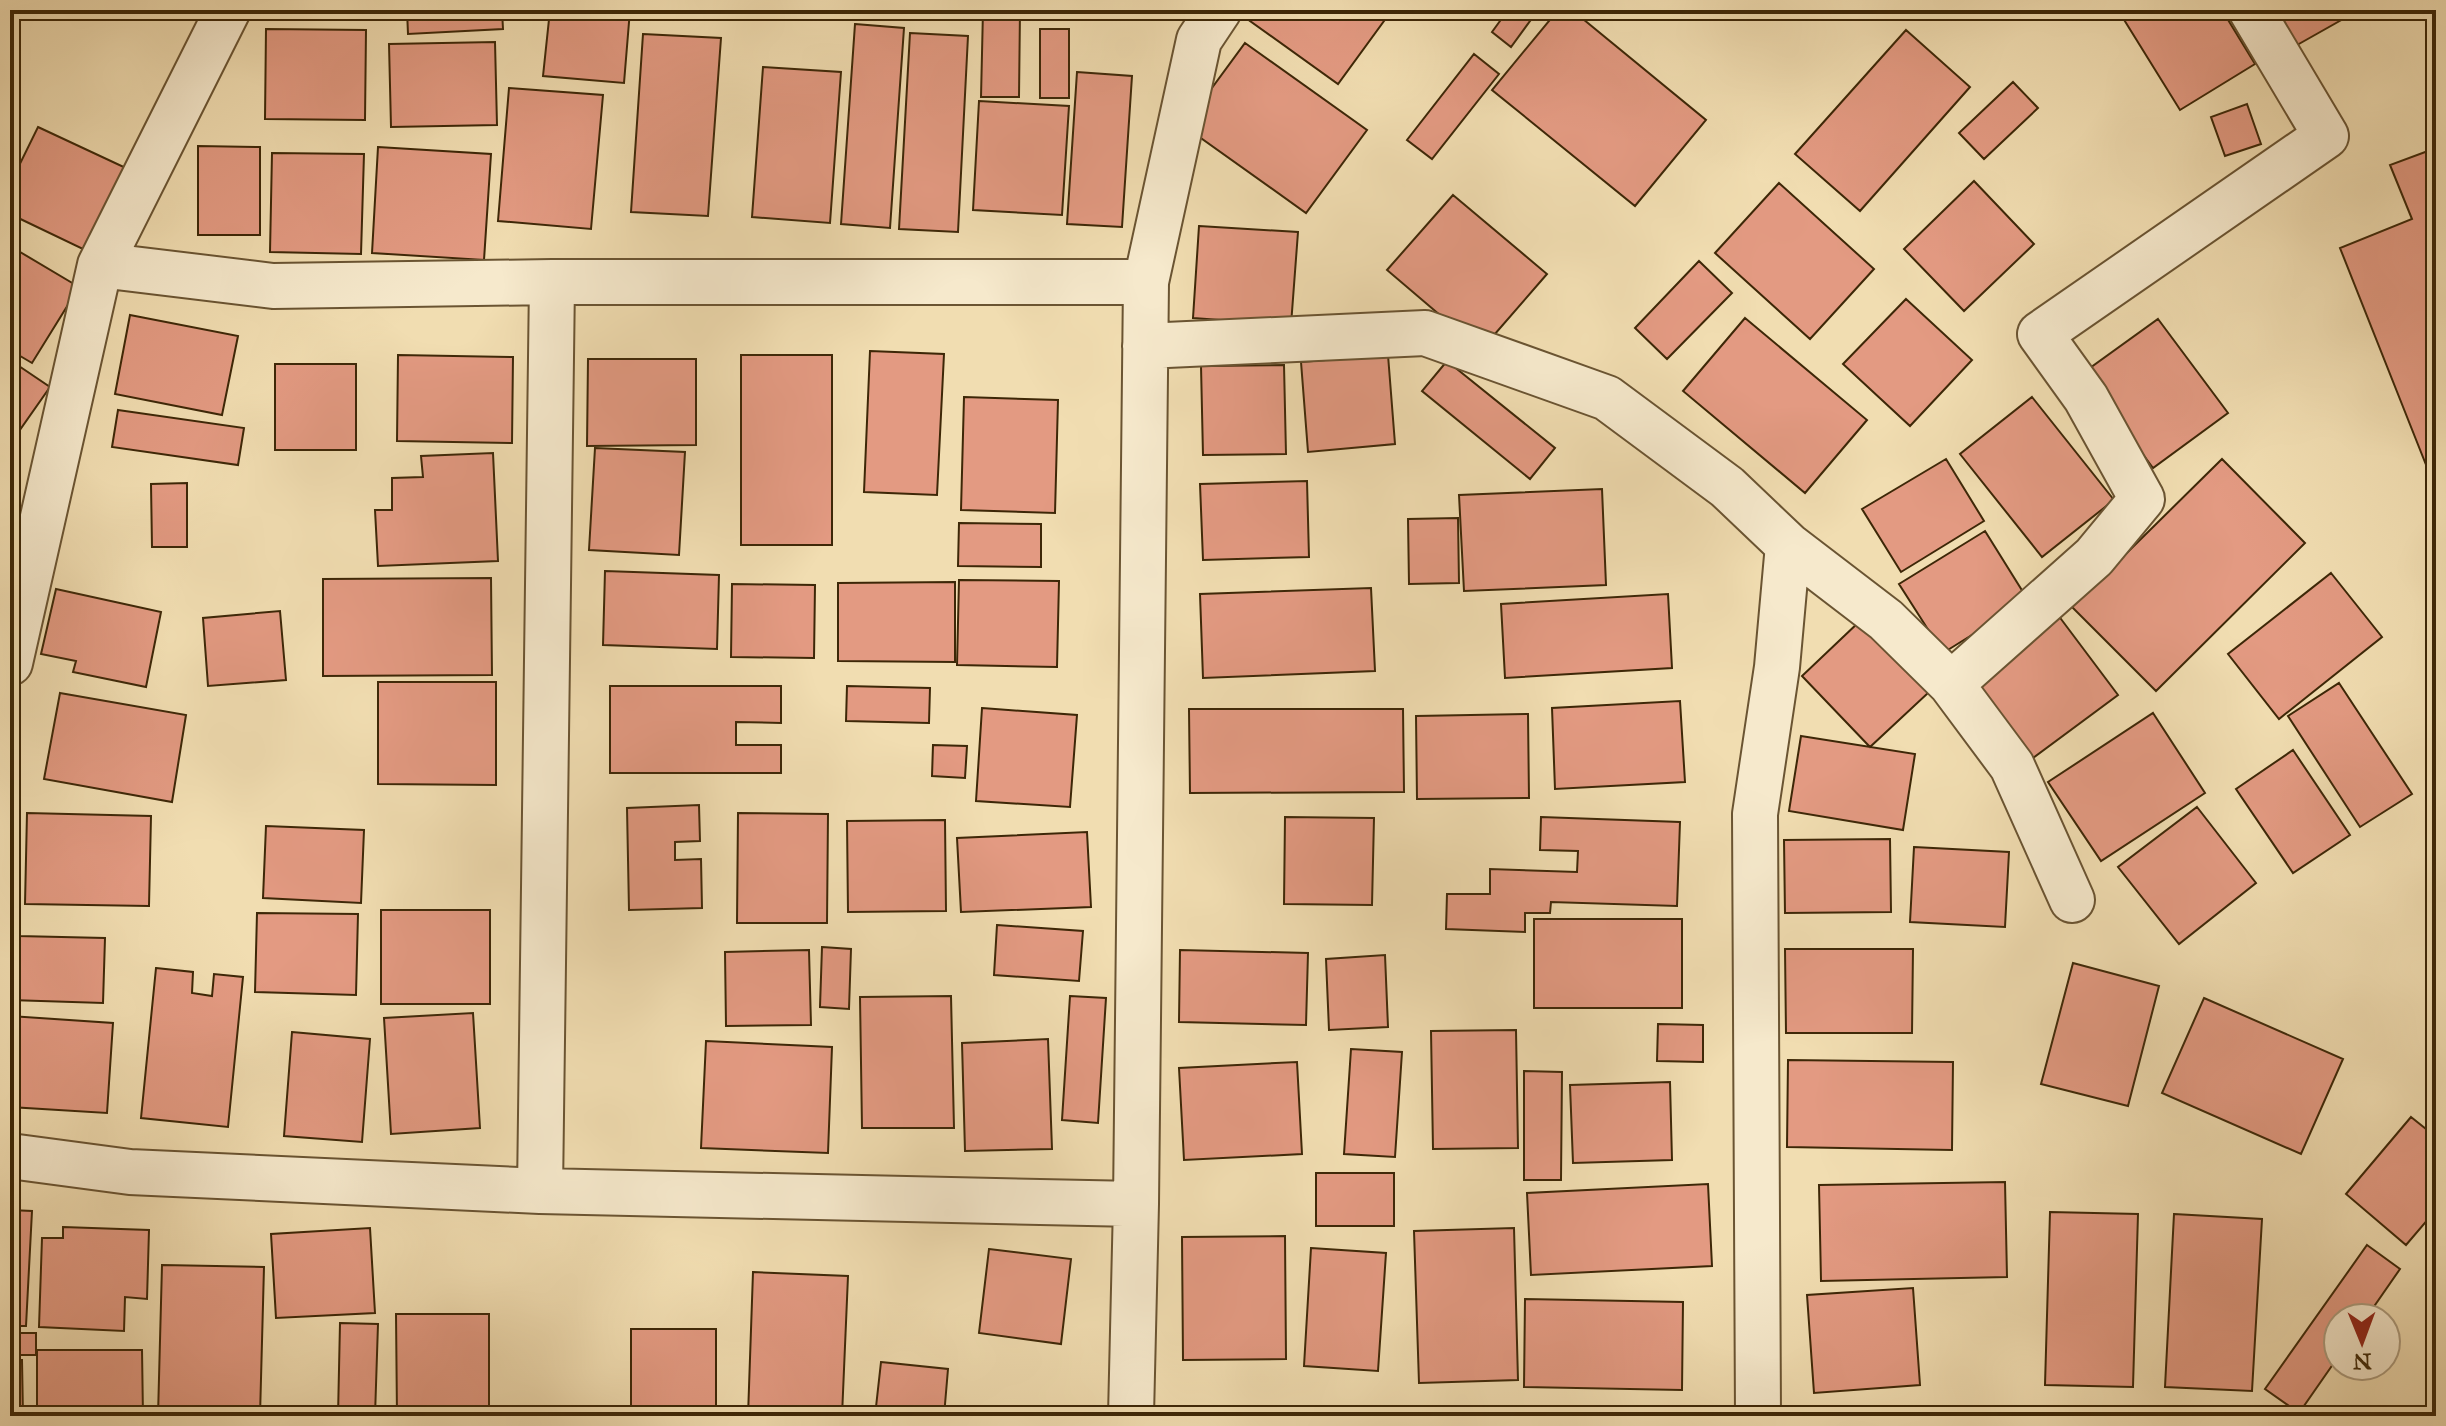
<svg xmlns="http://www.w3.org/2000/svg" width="2446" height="1426" font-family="'IM FELL Great Primer',serif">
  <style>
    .building { fill: #e39a82; stroke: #3d2707; stroke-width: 2 }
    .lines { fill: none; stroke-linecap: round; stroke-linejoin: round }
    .minor-casing { stroke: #6a5432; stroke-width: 48 }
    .minor { stroke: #f6e9cc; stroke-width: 44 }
  </style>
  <rect width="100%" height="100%" fill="#f1ddb1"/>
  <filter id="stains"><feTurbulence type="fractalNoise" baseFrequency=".0025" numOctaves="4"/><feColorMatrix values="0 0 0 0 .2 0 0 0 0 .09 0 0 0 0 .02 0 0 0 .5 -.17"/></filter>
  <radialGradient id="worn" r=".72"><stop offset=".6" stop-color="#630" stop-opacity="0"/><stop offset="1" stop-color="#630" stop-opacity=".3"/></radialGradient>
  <path class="building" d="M407,10H502L503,29L408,34Z
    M550,10H630L624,83L543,76Z
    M983,10H1020L1019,97H981Z
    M1247,10H1392L1338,84L1243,16Z
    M1508,10H1538L1511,47L1492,32Z
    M1558,10H1572L1706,120L1635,206L1492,90Z
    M2118,10H2222L2255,64L2180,110Z
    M2268,10H2359L2290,49Z
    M2421,10H2436V35Z
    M855,24L904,28L890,228L841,224Z
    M266,29L366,30L365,120L265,119Z
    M1040,29H1069V98H1040Z
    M1906,30L1970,87L1860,211L1795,154Z
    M910,33L968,36L958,232L899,229Z
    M643,34L721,38L708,216L631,212Z
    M495,42L497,125L391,127L389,44Z
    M1245,43L1367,130L1306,213L1184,126Z
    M1474,54L1499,74L1432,159L1407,140Z
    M763,67L841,72L830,223L752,217Z
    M1077,72L1132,76L1122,227L1067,224Z
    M2013,82L2038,108L1984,159L1959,133Z
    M509,88L603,95L591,229L498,221Z
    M979,101L1069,106L1062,215L973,210Z
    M2247,104L2261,144L2225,156L2211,117Z
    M38,127L128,169L87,251L10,214V184Z
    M198,146L260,147V235H198Z
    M378,147L491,154L484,260L372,253Z
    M2436,148V490L2340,248L2412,219L2390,165Z
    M272,153L364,154L361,254L270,252Z
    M1974,181L2034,244L1964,311L1904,249Z
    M1779,183L1874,269L1810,339L1715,253Z
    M1453,195L1547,274L1481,350L1387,270Z
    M1199,226L1298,232L1291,325L1193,318Z
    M10,246L79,287L32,363L10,350Z
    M1699,261L1732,293L1667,359L1635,328Z
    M1906,299L1972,360L1910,426L1843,364Z
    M130,315L238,336L222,415L115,394Z
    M1745,318L1867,420L1805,493L1683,391Z
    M2158,319L2228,413L2153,468L2083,373Z
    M870,351L944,354L937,495L864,492Z
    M398,355L513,357L512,443L397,441Z
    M741,355H832V545H741Z
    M1388,355L1395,444L1308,452L1301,362Z
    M588,359H696V445L587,446Z
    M10,360L50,387L10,444Z
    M1447,361L1555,448L1530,479L1422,391Z
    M275,364H356V450H275Z
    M1284,365L1286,454L1203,455L1201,366Z
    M964,397L1058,400L1055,513L961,510Z
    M2032,397L2114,500L2042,557L1960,454Z
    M118,410L244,428L238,465L112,447Z
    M595,448L685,452L679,555L589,550Z
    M493,453L498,561L378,566L375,510H392V478L423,477L421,456Z
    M1946,459L1984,521L1901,572L1862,509Z
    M2222,459L2305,543L2156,691L2072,607Z
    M1307,481L1309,557L1203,560L1200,484Z
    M187,483V547H152L151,484Z
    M1602,489L1606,585L1464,591L1459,495Z
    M1458,518L1459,583L1409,584L1408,519Z
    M959,523L1041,524V567L958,566Z
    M1985,531L2028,600L1943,653L1899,584Z
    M605,571L719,575L717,649L603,645Z
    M2331,573L2382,637L2279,719L2228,654Z
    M491,578L492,675L323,676V579Z
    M959,580L1059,581L1057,667L957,665Z
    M955,582V662L838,661V583Z
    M732,584L815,585L814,658L731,657Z
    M1371,588L1375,671L1203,678L1200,594Z
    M56,589L161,612L146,687L73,672L76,661L41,654Z
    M1668,594L1672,668L1505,678L1501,604Z
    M280,611L286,680L208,686L203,618Z
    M2058,615L2118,695L2025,764L1965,685Z
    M1860,621L1928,693L1870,747L1802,676Z
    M378,682H496V785L378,784Z
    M2339,683L2412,794L2360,827L2288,716Z
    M610,686H781V723L736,722V745H781V773H610Z
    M847,686L930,688L929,723L846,721Z
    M60,693L186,715L172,802L44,779Z
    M1680,701L1685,782L1555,789L1552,708Z
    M982,708L1077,715L1070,807L976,801Z
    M1189,709H1403L1404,792L1190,793Z
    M2153,713L2205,793L2101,861L2048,782Z
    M1528,714L1529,798L1417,799L1416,716Z
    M1801,736L1915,754L1903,830L1789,811Z
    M933,745L967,746L965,778L932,776Z
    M2293,750L2350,835L2293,873L2236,789Z
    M699,805L700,841L675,842V860L701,859L702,908L629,910L627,808Z
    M2197,807L2256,883L2179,944L2118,867Z
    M27,813L151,816L149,906L25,904Z
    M738,813L828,814L827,923H737Z
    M1285,817L1374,818L1372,905L1284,904Z
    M1541,817L1680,822L1677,906L1551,902L1550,913H1525V932L1446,929L1447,894H1490V869L1577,872L1578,851L1540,850Z
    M945,820L946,911L848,912L847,821Z
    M266,826L364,830L361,903L263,898Z
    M1087,832L1091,907L961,912L957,838Z
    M1890,839L1891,912L1785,913L1784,840Z
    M1914,847L2009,852L2005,927L1910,922Z
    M10,910L18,911V936L105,938L103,1003L10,1000Z
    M381,910H490V1004H381Z
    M257,913L358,914L356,995L255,992Z
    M1534,919H1682V1008H1534Z
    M997,925L1083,931L1079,981L994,975Z
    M822,947L851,949L849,1009L820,1007Z
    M1785,949H1913L1912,1033H1786Z
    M809,950L811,1025L726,1026L725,952Z
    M1180,950L1308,953L1306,1025L1179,1022Z
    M1385,955L1388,1027L1329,1030L1326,959Z
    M2073,963L2159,986L2128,1106L2041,1084Z
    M156,968L193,972L192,993L212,996L214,974L243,977L228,1127L141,1118Z
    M951,996L954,1128H862L860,997Z
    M1070,996L1106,998L1098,1123L1062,1120Z
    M2204,998L2343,1059L2301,1154L2162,1093Z
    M473,1013L480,1128L391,1134L384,1018Z
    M10,1016L113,1023L107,1113L10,1107Z
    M1658,1024L1703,1025V1062L1657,1061Z
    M1516,1030L1518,1148L1433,1149L1431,1031Z
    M292,1032L370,1039L362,1142L284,1136Z
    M1048,1039L1052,1149L965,1151L962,1043Z
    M706,1041L832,1047L828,1153L701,1148Z
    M1351,1049L1402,1052L1395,1157L1344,1154Z
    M1788,1060L1953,1062L1952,1150L1787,1147Z
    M1297,1062L1302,1154L1184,1160L1179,1068Z
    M1524,1071L1562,1072L1561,1180H1524Z
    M1670,1082L1672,1160L1573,1163L1570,1085Z
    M2411,1117L2436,1137V1210L2406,1245L2346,1194Z
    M1316,1173H1394V1226H1316Z
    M2005,1182L2007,1277L1821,1281L1819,1185Z
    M1708,1184L1712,1266L1531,1275L1527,1193Z
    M10,1210L32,1211L26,1326H10Z
    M2050,1212L2138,1214L2133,1387L2045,1385Z
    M2174,1214L2262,1219L2252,1391L2165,1387Z
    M63,1227L149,1230L147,1299L125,1297L124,1331L39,1327L42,1238H63Z
    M370,1228L375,1313L276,1318L271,1234Z
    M1514,1228L1518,1380L1419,1383L1414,1231Z
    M1285,1236L1286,1359L1183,1360L1182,1237Z
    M2367,1245L2400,1269L2366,1318H2338V1357L2299,1413L2265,1389Z
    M1311,1248L1386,1253L1378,1371L1304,1366Z
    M989,1249L1071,1259L1061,1344L979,1333Z
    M162,1265L264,1267L260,1416H158Z
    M753,1272L848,1276L842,1416H748Z
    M1913,1288L1920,1385L1814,1393L1807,1295Z
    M1525,1299L1683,1302L1682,1390L1524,1387Z
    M396,1314H489V1416H397Z
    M340,1323L378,1324L375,1416H338Z
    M631,1329H716V1416H631Z
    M10,1333H36V1355H10Z
    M37,1350H142L143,1416H37Z
    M10,1360H22L23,1416H10Z
    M881,1362L948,1369L944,1416H875Z"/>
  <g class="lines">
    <defs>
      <path id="minor" d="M100,265L273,286L552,282H1146
        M1145,346L1425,333L1607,398L1727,487L1788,545L1886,620L1951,684L2012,766L2072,900
        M10,663L100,265L228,10
        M1951,684L2094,557L2142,499L2086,398L2040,334L2326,136L2251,10
        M10,1156L130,1172L540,1191L1136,1204
        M540,1191L552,282
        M1131,1416L1136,1204L1146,282L1199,40L1219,10
        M1758,1416L1755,814L1777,667L1788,545"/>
    </defs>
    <use href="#minor" class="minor-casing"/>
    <use href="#minor" class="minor"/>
  </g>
  <rect width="2446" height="1426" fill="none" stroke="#f1ddb1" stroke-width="40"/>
  <rect x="12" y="12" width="2422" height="1402" fill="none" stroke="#3d2707" stroke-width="4"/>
  <rect x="20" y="20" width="2406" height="1386" fill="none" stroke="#3d2707" stroke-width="2"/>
  <g transform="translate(2362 1342) rotate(179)"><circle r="38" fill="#f6e9cc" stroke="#ac9b7d" stroke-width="2"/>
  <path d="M0-6L14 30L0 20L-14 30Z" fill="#8f2418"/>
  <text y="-12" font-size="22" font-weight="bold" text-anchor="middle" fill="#3d2707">N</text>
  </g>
  <rect width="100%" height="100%" filter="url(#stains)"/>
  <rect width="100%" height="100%" fill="url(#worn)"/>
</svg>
